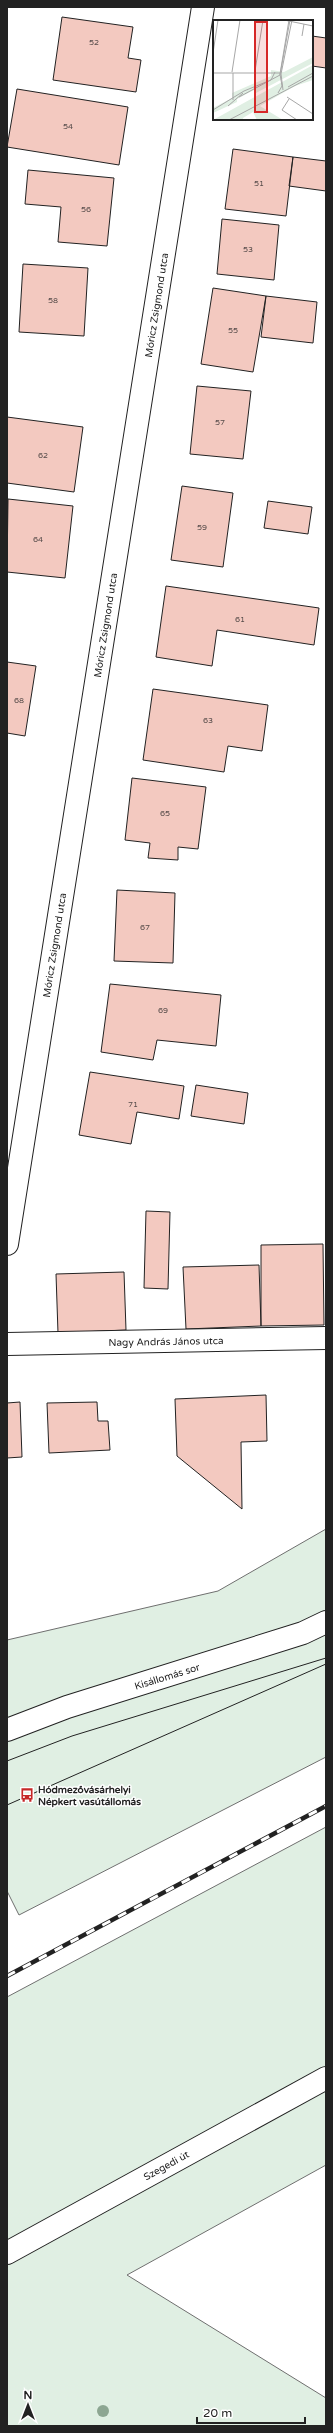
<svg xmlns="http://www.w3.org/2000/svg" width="333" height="2433" font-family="'Varela Round',sans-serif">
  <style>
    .green { fill: #e0efe3; stroke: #6f6f6f }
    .building { fill: #f3c9c0; stroke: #222 }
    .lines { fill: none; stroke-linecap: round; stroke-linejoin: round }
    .minor-casing { stroke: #222; stroke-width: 24 }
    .tertiary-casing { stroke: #222; stroke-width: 24 }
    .primary-casing { stroke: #222; stroke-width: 24 }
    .minor { stroke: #fff; stroke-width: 22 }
    .tertiary { stroke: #fff; stroke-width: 22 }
    .primary { stroke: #fff; stroke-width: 22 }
    .tram { stroke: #222; stroke-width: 1 }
    .rail-casing { stroke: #222; stroke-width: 4.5 }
    .rail { stroke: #fff; stroke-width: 3; stroke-dasharray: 9; stroke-linecap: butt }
    .tree { fill: #8da692 }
    .labels { text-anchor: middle; stroke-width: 3; stroke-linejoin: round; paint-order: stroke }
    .number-label { font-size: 8px; fill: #564c4a }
    .street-label { font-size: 10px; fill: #222; stroke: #fff }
    .poi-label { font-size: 10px; font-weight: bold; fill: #222; stroke: #fff; text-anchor: start }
    .inset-road { fill: none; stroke: #a7a7a7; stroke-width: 1 }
    .view { fill: #d62828; fill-opacity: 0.15; stroke: #d62828; stroke-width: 2 }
    .inset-edge { fill: none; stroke: #222; stroke-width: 2 }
  </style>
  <rect width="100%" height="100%" fill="#fff"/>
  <path class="green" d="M326,1529V1757L19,1915L7,1891V1640L218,1591Z
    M326,1827V2165L127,2275L326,2398V2426H7V1997Z"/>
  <path class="building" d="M62,17L133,27L128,58L141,60L136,92L53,80Z
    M312,36L326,38V68L312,66Z
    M17,89L128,107L119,165L7,147Z
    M233,149L293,157L286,216L225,209Z
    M293,157L326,161V191L289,186Z
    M28,170L114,178L107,246L58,242L61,207L25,204Z
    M222,219L279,225L274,280L217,274Z
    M23,264L88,268L84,336L19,332Z
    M213,288L266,296L253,372L201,364Z
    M266,296L317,302L313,343L261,337Z
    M197,386L251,391L243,459L190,454Z
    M7,417L83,427L74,492L7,483Z
    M182,486L233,493L223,567L171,560Z
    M8,499L73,506L65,578L7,572Z
    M268,501L312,507L308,534L264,528Z
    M166,586L319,608L314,645L217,630L212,666L156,657Z
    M7,662L36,666L25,736L7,733Z
    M153,689L268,705L262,751L228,746L224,772L143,760Z
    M132,778L206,787L198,849L178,847V860L148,858L150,843L125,840Z
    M117,890L175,893L173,963L114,961Z
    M110,984L221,995L216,1046L157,1040L153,1060L101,1052Z
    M90,1072L184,1086L179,1119L137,1112L131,1144L79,1135Z
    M196,1085L248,1093L244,1124L191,1116Z
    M146,1211L170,1212L168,1289L144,1288Z
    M323,1244L324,1325L261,1326V1245Z
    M259,1265L261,1326L186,1329L183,1267Z
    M124,1272L126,1330L58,1333L56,1274Z
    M266,1395L267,1441L241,1442L242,1509L177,1456L175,1399Z
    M20,1402L22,1457L7,1458V1403Z
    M97,1402L98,1421H108L110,1450L49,1453L47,1403Z"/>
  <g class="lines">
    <defs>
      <path id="minor" d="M7,1244L203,7
        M7,1730L67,1707L303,1633L326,1622"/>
      <path id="tertiary" d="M7,1344L326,1338"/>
      <path id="primary" d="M7,2253L326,2078"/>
    </defs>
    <use href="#minor" class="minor-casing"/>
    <use href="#tertiary" class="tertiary-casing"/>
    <use href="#primary" class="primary-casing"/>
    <use href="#minor" class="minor"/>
    <use href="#tertiary" class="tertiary"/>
    <use href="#primary" class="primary"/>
    <path class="tram" d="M7,1761L72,1736L326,1658
      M7,1805L326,1664"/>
    <defs>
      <path id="rail" d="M7,1976L326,1806"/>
    </defs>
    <use href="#rail" class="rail-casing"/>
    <use href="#rail" class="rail"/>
  </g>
  <circle class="tree" cx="103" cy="2411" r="6"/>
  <defs>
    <symbol id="bus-bare" viewBox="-9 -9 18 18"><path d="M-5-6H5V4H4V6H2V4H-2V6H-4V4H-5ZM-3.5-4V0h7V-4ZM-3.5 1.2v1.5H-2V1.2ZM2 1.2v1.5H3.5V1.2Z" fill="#c62828" stroke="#fff" stroke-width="2.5" paint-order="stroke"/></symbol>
  </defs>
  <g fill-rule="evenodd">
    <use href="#bus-bare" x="17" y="1785" width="20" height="20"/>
  </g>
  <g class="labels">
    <g class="number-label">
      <text x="94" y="45">52</text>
      <text x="68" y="129">54</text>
      <text x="259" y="186">51</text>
      <text x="86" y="212">56</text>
      <text x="248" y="252">53</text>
      <text x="53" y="303">58</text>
      <text x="233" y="333">55</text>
      <text x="220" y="425">57</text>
      <text x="43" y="458">62</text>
      <text x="202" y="530">59</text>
      <text x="38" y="542">64</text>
      <text x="240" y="622">61</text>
      <text x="19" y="703">68</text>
      <text x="208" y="723">63</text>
      <text x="165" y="816">65</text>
      <text x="145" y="930">67</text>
      <text x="163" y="1013">69</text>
      <text x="133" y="1107">71</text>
    </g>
    <g class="street-label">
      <text transform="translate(156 305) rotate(-81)" y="4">Móricz Zsigmond utca</text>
      <text transform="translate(105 625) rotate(-81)" y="4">Móricz Zsigmond utca</text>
      <text transform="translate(54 945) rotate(-81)" y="4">Móricz Zsigmond utca</text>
      <text transform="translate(166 1341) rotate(-1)" y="4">Nagy András János utca</text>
      <text transform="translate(167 1676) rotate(-17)" y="4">Kisállomás sor</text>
      <text transform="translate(166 2165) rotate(-29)" y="4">Szegedi út</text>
    </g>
    <g class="poi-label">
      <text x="38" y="1793">Hódmezővásárhelyi<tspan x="38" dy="12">Népkert vasútállomás</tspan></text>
    </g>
  </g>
  <g transform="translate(213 20)">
    <rect width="100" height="100" fill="#fff"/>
    <path d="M100,37V43L43,73L41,70L24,79V82L0,93V88L19,78V73L58,56V50L71,52ZM100,45V60L82,66L47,86L70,100H44L40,92L30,98V100H0Z" fill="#e0efe3"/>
    <path class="inset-road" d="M71,0L100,6M89,16L91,4M0,33L5,0M42,51L50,0M19,52L27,0M0,53H67M20,53V80M75,67L100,53M70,70L68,54L79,0M65,73L69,66L67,54L76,0M26,77L67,55L77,0M74,77L100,94M76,79L69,90L84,100M15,86L30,73M0,90L31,71L58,60L62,52M16,100L100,56"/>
    <path class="view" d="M42,2H54V92H42Z"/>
    <rect width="100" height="100" class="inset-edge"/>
  </g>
  <rect width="333" height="2433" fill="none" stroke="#222222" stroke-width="16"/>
  <g transform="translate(28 2405)" stroke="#ffffff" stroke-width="3" paint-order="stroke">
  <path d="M0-3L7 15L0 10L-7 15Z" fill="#222222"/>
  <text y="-6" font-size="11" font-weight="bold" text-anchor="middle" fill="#222222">N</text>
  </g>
  <path d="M197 2417v6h108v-6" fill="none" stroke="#222222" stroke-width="2"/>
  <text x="203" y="2417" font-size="12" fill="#222222" stroke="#ffffff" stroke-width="3" paint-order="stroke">20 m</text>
</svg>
